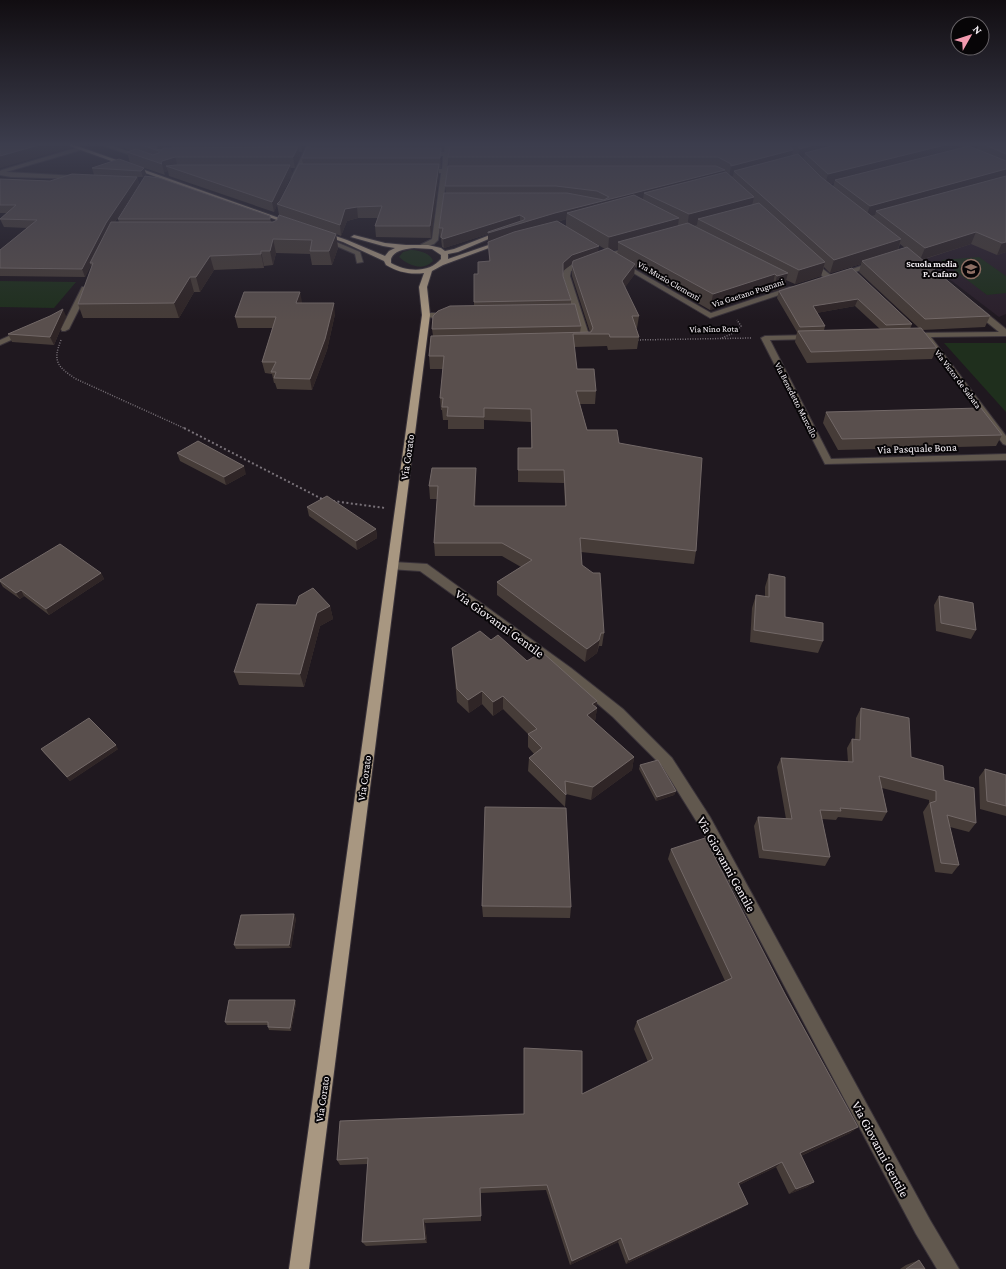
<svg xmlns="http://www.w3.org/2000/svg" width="1006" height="1269" font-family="'Crimson Pro',serif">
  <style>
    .built { fill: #2a1f2a }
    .green { fill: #1f2f1d }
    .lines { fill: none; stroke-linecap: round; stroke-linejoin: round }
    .minor-casing { stroke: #393239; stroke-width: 2 }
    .major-casing { stroke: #393239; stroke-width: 2 }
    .path-far1 { stroke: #797279; stroke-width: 1.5; stroke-dasharray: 1 1.5; stroke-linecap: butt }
    .path { stroke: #797279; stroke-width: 2; stroke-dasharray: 2 2.5; stroke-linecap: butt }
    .minor { fill: #61584e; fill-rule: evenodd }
    .major { fill: #a89781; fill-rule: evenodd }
    .wall { fill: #463c38; fill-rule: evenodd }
    .shaded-wall { fill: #2f2526 }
    .building { fill: #594f4d; stroke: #726867 }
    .labels { text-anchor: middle; stroke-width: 4; stroke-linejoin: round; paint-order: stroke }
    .far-poi-label { font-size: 9px; font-weight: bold; fill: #f6f1f6; stroke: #070507; text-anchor: end }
    .far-street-label { font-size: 9px; fill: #f6f1f6; stroke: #070507 }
    .street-label { font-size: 11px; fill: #f6f1f6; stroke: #070507 }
    .near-street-label { font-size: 13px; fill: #f6f1f6; stroke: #070507 }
  </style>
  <rect width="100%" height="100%" fill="#1f181f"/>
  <path class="built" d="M1006,185V314L999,317L876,223Z"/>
  <path class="green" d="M410,250C418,250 431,253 433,261C423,272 408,265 399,257L403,252Z
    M979,257L1006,276V293L987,295L941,260Z
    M0,281L76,282L54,308L0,307Z
    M944,343H1006V412Z"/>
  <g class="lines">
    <defs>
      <path id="minor" d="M96,143H105L144,157L139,158Z
        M308,143H314L297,178L292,179L291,178Z
        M445,143H451L450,152H464L467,154L464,156H449L447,169H463L466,171L463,173H447L438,240L434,244L422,248L419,246L420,245L432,239L441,173H424L421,171L424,169H442L443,156H426L423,154L426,152H444Z
        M79,147L82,149L81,150L6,172L77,176L80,178L79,179L11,177L0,175V171L2,170Z
        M320,237H324L360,252L363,262L357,263L355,254L320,239Z
        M633,246L636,248L635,249L571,271L570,276L591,341L587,343H578V339H582L562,276L565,268L573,264Z
        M810,259L832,276V280H826L808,262L806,261Z
        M620,261L711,313L790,287H796L797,289L710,318L618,264L616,263Z
        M875,261L879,263L877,264L842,277H836L835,275Z
        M82,287H88L89,289L69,329L65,331H62L61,329Z
        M973,307H979L1006,329V336L931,337L1006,436V445L1003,444L923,337H911L907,335L911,333L999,332L973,311Z
        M423,313H451L455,315C449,319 428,319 422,315Z
        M22,330H28L29,332L0,345V340Z
        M811,335L815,337L814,339L770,340L831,459L1006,454V460L825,464L761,338L765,336Z
        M393,562L427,564L571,668L623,709L672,758L710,817L930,1220L959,1269H937L916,1234L700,827L662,766L613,717L563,674L420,571L389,569L387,566L389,563Z"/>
      <path id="major" d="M61,143H69L296,224L291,225Z
        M321,231L347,240L385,256L389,251L395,248L383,246L351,237L354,235L385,243L406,245H428L441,248L445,251L454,249L500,231L505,232L458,252L448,254V259L500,241L505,242L443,265L432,271L427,287L430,315L309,1269H289L422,315L419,287L424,273C410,275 398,272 386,265L384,261L343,242L319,234L318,233ZM414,248L432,249L441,255V259C429,273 407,272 391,263V259C394,250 406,249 414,248Z"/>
    </defs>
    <use href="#minor" class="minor-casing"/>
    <use href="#major" class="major-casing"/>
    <path class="path-far1" d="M722,338L736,332L741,326L737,320
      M61,340C52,362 58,367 76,379L186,429
      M635,340L752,338"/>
    <path class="path" d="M184,428L324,500
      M333,501L385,508"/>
    <use href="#minor" class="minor"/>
    <use href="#major" class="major"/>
  </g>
  <path class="wall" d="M109,143H307L302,152H299L300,158L295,168H290L292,174L278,203L280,201L303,164L302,158L311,148L310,143H445L443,152H441V168H439V174L431,238L376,237L375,226L378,218H358L347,221L341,236L336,234L338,248L332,265H312L310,254L276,253L273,265L264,266V268L214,270L200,292H194L179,318H83L78,304L92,266L91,265L85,277L0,276V250L27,228L4,227L0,219L8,213H0V179L50,181L94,175L92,168H144L146,174L143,177H137L139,184L115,222H119L118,219L270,216L271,222L303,223L279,215L277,204L274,212L169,176L168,171L164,172L165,175L130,163L127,152L131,151ZM171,144L172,148H167Z
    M450,143H1006V252L997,255L971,244L922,260L990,316L985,327L922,330L937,348L932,359L807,363L795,342L797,332L777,298L779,291L852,268L912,324L910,329L919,328L859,272L861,264L830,273L824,267L821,276L795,284L786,280L784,288L773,291L772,289L710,310L635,267L634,275L625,287L639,316L637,328H636L639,337L637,349L608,350L607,346L574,347L577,369L596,391L595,404H580L587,430L619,443L696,551L694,564L581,552L582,565L604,633L602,646H599L597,653L585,662L497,595V582L521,567L502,556H435L434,543L437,499H430L429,486L476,468V481L475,506H565L564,483L518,482V448H531V422L484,420V429H448V420H443L442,410H441L440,398L443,369H430L429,356L433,336L432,329L474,306V274H478L489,261L488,234L444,248L442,247L441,238H440L439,228L446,193L445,186L449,166L448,157L451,147ZM957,146L962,148L956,149ZM978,146L977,149L973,148ZM834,183L833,187L830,184ZM566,219V226L558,222ZM588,239L605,249L599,252ZM900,244L905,248L898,250ZM618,249L617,254L611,250ZM572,263V276L590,332L580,333L581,326L571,304V300L563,276V271ZM855,306L880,329L824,330L825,326L816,313Z
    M302,302V303L335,314L327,350L312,390L277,389L275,383H274L272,374L265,373L262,362L273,328H238L235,317Z
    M66,316L54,345L12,342L8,334Z
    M826,412L1002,435L996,446L838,450L823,423Z
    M177,453L246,474L226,485L180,461Z
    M307,507L376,529L377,538L357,550L309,516Z
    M101,573L104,579L49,615L24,596L20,599L3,587L0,582V580Z
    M769,574L785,617L823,641L818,653L750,642L752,608L756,595L765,597V587Z
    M939,596L976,630L971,639L936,631L934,605Z
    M330,606L333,619L320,626L304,687L239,685L234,672Z
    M491,640L527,661L597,701L596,707L597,708L595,721L594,722L634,757L632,770L591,800L566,794L565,807L528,771L529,758L534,754L528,747V734L503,709L493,716L482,704L469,713L457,702L452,648Z
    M861,708L911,757L944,780L976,823L969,832L950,827L959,865L952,874L935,872L923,812L929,803V800L882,788L887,812L882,821L838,817L836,820L822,819L830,857L825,866L759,858L754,826L758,817L786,819L777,767L781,758L848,762L847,748L852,739H855L856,718Z
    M41,749H118L70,781L44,753Z
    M640,765L676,791L674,795L656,801L639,769Z
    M985,769L1006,775V816L980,809L979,777Z
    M671,849L785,994L858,1127L850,1133L801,1156L814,1182L807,1187L789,1194L776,1167L739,1185L742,1208L626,1264L618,1242L570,1265L546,1190L481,1193V1221L425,1223L427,1243L366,1246L362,1242L368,1164L340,1165L337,1160L524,1114V1048L582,1094L648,1062L634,1029L637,1021L725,981L668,859Z
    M482,906L571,907L570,918L483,917Z
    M296,918L291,948L236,949L234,945Z
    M296,1003L291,1031L269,1030L268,1027V1025H227L225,1022Z
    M919,1260L925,1269H900L906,1265Z"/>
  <path class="shaded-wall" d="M46,143H69L70,148L0,168V156Z
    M79,143H86L80,145Z
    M158,143H171V144L160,155L159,151L156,150V145Z
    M301,143H307L302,152Z
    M442,143H445L443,152Z
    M820,143H858L805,153L804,157L797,159L800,149Z
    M953,143H958L954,153L835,180L834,183L825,185L828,174Z
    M968,143H979L978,146L966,149Z
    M298,147L300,158L295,168L293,157Z
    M441,148V168L440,158Z
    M793,150L791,161L734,171L733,176L729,177L731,166Z
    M175,157L178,168L166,166L168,171L164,172L162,164L161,163L162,161Z
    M439,164V174L431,238L430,226Z
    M290,165L292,174L274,212L272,202Z
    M144,168L146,174L143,177L141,171Z
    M1006,169V179L876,211L875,215L866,217L870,206Z
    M725,170L723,178L644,193L643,199L575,217L567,213L566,219L488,243V234L444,248L443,239L520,215V224L555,213Z
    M137,177L139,184L109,231L90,263L91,265L85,277L82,269L106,223Z
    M754,197L751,210L698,219L697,225L687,228L689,214Z
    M357,207L358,218L347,221L341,236L340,225L345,209Z
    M679,218L677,232L618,242V249L608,251L609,237Z
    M976,232L971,244L920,260L925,248Z
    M336,234L338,248L332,265L329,251Z
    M273,239L276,253L273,265L270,251Z
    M901,239L897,252L862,261L861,264L830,273L834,260Z
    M1006,242V252L997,255L1002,243Z
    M599,246L598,254L572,264L563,271V263L572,255Z
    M261,251L264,266V268L261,254Z
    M210,256L214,270L200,292L196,277Z
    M825,262L821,276L795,284L799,270Z
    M635,264L634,275L621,293L622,281Z
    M788,273L784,288L773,291L777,276Z
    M775,274L772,289L710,310L713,294Z
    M190,277L194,292L179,318L174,303Z
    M300,292L302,302L299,314L296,303Z
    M858,299L855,306L811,314L813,306Z
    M334,303L335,314L327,350L312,390L310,379Z
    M63,309L66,316L54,345L50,337Z
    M244,466L246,474L226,485L224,477Z
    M476,468V481L475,519L474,506Z
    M376,529L377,538L357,550L356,541Z
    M101,573L104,579L49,615L46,609Z
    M21,590L24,596L20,599L16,593Z
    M330,606L333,619L320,626L304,687L300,674L317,613Z
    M601,633L597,653L585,662L587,649Z
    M482,691V704L469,713L468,700Z
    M503,696V709L493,716V702Z
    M597,701L596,709L597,708L595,721L585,728L587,715L592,704Z
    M116,745L118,749L70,781L67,777Z
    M634,757L632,770L591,800L593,787Z
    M676,791L674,795L656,801L657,797Z
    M294,914L296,918L291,948L289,945Z
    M295,1000L296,1003L291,1031L290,1028Z
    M858,1127L850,1133L794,1159L800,1153Z
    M782,1162L776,1167L733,1188L738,1183Z
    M814,1182L807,1187L789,1194L796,1189Z
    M748,1204L742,1208L626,1264L629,1260Z
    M423,1219L425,1223L427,1243L425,1239Z
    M621,1238L618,1242L570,1265L572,1261Z"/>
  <path class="building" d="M0,143H46L0,156Z
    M136,143H158L156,145V149L161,150L164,148L298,147L293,157H175L162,161L161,163L162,164L127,152L136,149L153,155L159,153V151Z
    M713,143H788L793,150L731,166V164L718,157H448L450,147L713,146Z
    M796,143H820L800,149Z
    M843,143H953L828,174L805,153Z
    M981,143H1006V154Z
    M969,146L1006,161V169L870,206L835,180Z
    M306,148H441L440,158H302Z
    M798,154L821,177L901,239L834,260L734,171Z
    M119,159L144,168L141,171L92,168Z
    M299,164H439L430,226H375L382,206L357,207L345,209L340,225L277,204L280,201Z
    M176,165H290L272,202L166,166Z
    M448,166H716L725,170L555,213L488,233V232L524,220L525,218L520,215L443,239L441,237L443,228H439L444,193H567L604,200L609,197L597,191L556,186H445Z
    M726,172L754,197L689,214L644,193Z
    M72,174L137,177L106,223L82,269L0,268V250L37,220L0,219L16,205H0V179L50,181Z
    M145,176L159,178L270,216V219H118Z
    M1006,176V242L1002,243L976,232L925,248L876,211Z
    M634,195L679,218L609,237L567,213Z
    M759,203L825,262L799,270L698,219Z
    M279,215L336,234L329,251H310L312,240L273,239L270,251H261V254L210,256L196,277H190L174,303L78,304L93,263H90L111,222H273L277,220Z
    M557,221L599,246L572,255L563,263V276L571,300L474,302V274H478V262L490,261L488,242L514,232Z
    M688,223L788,273L777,276L775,274L713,294L618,242Z
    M907,247L990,316L925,319L862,261Z
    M608,248L635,264L622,281L639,316H632L639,337H610L609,334H573L577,369H594L596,391H576L587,430H617L619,443L702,458L696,551L580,538L582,565L593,573H600L604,633H601L599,640L587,649L497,582L532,560L502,543H434L438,486H429L432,468H476L474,506H566L564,470H518V448H532L531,409L484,408V417L447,416L448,407H442L443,398H440L444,356H429L431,336L591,332L593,328L572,265L573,261Z
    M852,268L912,324L886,325L858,299L813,306L825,326L800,327L779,291Z
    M244,292H300L296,303H334L325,339L310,379L274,378L276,372H271L276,362H262L276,317H235Z
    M575,304L581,326L432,329L433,316L438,311L450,306Z
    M63,309L50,337L8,334L50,316Z
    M921,328L937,348L811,352L798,331Z
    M981,408L1002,435L842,439L826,412Z
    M198,441L244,466L224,477L177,453Z
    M327,496L376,529L356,541L307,507Z
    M60,544L101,573L46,609L21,590L16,593L0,581V580Z
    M769,574L785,577V617L823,623V641L754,630L756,595L769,597Z
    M313,588L330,606L317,613L300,674L234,672L257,604L296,605L299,596Z
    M939,596L973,603L976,630L941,623Z
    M480,631L491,640L498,635L527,661L542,652L597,701L592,704L597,708L587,715L634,757L593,787L565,781L566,795L529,758L542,748L528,734L537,729L503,696L493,702L482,691L468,700L457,689L452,648Z
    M861,708L909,718L911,757L943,766L944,780L974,788L976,823L947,815L959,865L941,863L930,803L936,801V791L879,776L887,812L840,808L841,811L820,810L830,857L763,850L758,817L792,819L781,758L853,762L852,739L860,740Z
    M89,718L116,745L67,777L41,749Z
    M658,760L676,791L657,797L640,765Z
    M985,769L1006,775V806L987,801Z
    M485,807L566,808L571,907L482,906Z
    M705,838L785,994L858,1127L800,1153L814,1182L796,1189L782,1162L738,1183L748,1204L629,1260L621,1238L572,1261L547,1185L480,1188L481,1216L423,1219L425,1239L362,1242L368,1158L337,1160L340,1121L524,1114V1048L582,1051V1094L653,1059L637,1021L732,978L671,849Z
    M294,914L289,945H234L241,915Z
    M229,1000H295L290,1028L268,1027V1022H225Z
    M919,1260L925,1269H906Z"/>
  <linearGradient id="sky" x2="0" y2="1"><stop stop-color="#110d11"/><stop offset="0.45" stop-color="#3c3d4d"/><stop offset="1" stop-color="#3c3d4d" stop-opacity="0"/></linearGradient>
  <rect width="1006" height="321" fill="url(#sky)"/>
  <defs>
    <symbol id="school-ring" viewBox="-11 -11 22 22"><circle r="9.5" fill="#070507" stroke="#8d6e63" stroke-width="1.5"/><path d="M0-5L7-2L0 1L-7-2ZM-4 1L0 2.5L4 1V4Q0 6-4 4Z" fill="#8d6e63"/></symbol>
  </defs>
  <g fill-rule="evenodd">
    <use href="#school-ring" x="960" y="258" width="22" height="22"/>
  </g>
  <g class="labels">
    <g class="far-poi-label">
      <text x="957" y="267">Scuola media<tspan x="957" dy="10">P. Cafaro</tspan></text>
    </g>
    <g class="far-street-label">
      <text transform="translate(669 281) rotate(30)" y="3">Via Muzio Clementi</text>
      <text transform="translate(748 293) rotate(-18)" y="3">Via Gaetano Pugnani</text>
      <text transform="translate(714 329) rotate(-1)" y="3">Via Nino Rota</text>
      <text transform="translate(958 379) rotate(53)" y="3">Via Victor de Sabata</text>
      <text transform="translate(796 400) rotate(63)" y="3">Via Benedetto Marcello</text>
    </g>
    <g class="street-label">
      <text transform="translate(917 448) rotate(-2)" y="4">Via Pasquale Bona</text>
      <text transform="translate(407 457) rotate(-82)" y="4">Via Corato</text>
      <text transform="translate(364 778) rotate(-82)" y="4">Via Corato</text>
      <text transform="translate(322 1099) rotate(-82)" y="4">Via Corato</text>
    </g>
    <g class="near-street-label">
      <text transform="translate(500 623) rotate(36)" y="5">Via Giovanni Gentile</text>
      <text transform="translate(727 864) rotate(61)" y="5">Via Giovanni Gentile</text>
      <text transform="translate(881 1149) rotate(62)" y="5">Via Giovanni Gentile</text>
    </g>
  </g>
  <g transform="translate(970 36) rotate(51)"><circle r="19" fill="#070507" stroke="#676367"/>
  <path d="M0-3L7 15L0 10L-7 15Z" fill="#f29aaf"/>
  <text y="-6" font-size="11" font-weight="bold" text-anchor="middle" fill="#f6f1f6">N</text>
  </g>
</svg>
